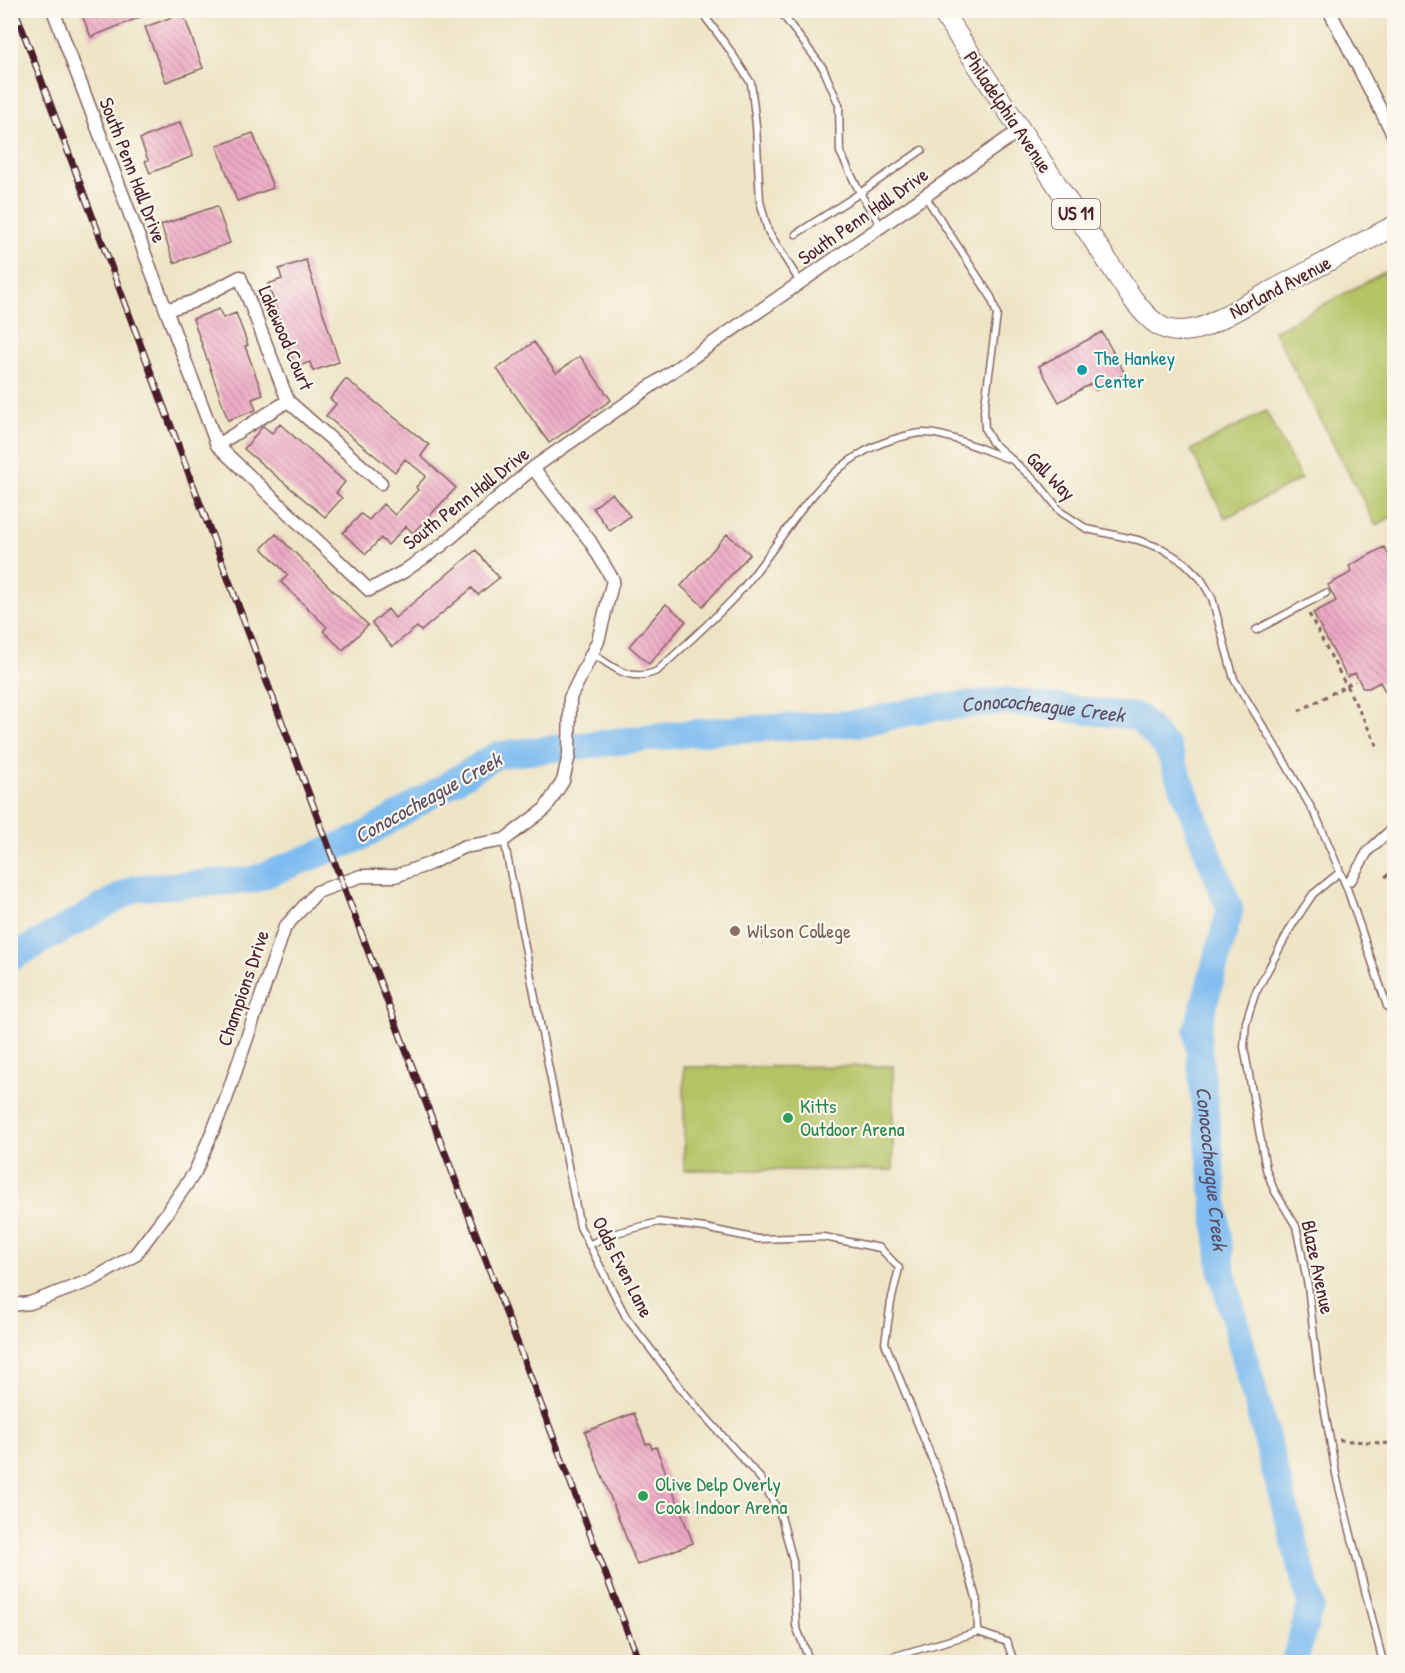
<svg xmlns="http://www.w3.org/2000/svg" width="1405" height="1673" font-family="'Patrick Hand',sans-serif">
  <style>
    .garden { fill: #b4c365; stroke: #7f7148; stroke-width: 1.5 }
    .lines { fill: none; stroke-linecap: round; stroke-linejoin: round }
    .river { stroke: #7dbbf0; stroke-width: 27 }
    .building { fill: url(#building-back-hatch) }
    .service-casing { stroke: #836461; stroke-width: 9 }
    .pedestrian-casing { stroke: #836461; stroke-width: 12 }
    .minor-casing { stroke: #836461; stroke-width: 15 }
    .primary-casing { stroke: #836461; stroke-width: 22 }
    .path { stroke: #836461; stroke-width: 3; stroke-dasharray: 4.5 4.5; stroke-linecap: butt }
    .service { stroke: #fff; stroke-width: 6 }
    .pedestrian { stroke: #fff; stroke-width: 9 }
    .minor { stroke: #fff; stroke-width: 12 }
    .primary { stroke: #fff; stroke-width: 20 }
    .rail-casing { stroke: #4a1f2b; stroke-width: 7 }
    .rail { stroke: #fbf7ec; stroke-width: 4.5; stroke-dasharray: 14; stroke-linecap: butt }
    .culture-dot { fill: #0f9aa8; stroke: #fbf7ec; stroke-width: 2 }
    .education-dot { fill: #8d6e63; stroke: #fbf7ec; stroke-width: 2 }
    .leisure-dot { fill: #2e9e5b; stroke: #fbf7ec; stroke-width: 2 }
    .labels { text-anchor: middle; stroke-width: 4.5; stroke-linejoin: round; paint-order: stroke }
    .shield { fill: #fbf7ec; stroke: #7f6065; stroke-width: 1.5 }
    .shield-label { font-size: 18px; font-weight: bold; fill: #4a1f2b }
    .street-label { font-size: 20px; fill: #4a1f2b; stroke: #fbf7ec }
    .culture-label { font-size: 20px; fill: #0d838f; stroke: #fbf7ec; text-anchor: start }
    .education-label { font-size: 20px; fill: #785e54; stroke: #fbf7ec; text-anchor: start }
    .leisure-label { font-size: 20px; fill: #27864d; stroke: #fbf7ec; text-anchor: start }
    .water-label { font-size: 21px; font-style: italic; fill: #594e66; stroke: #fbf7ec }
  </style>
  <defs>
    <pattern id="building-back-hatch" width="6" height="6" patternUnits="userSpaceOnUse" patternTransform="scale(1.5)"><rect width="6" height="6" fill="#eda9c5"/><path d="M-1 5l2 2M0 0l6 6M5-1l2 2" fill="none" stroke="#c289a0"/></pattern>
  </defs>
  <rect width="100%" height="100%" fill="#fbf7ec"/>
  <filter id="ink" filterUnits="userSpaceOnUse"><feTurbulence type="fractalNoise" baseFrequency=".0167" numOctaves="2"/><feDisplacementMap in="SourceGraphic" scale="12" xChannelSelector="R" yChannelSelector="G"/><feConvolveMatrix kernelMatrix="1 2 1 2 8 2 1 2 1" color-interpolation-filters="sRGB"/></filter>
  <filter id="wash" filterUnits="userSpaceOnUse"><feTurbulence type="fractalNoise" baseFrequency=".008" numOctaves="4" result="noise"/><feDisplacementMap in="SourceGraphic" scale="24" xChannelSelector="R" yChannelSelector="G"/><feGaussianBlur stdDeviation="1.35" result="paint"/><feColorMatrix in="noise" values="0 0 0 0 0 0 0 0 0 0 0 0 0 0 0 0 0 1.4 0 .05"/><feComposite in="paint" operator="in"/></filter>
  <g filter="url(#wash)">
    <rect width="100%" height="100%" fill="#ede4c5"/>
    <path class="garden" d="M1394,267V516L1376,525L1274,331Z
      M1266,411L1301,479L1225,518L1191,450Z
      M893,1066V1170H684V1067Z"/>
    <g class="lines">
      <path class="river" id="s1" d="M10,956L13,957L136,888L252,880L360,838L497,755L712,731L861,723L924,709L1006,701L1138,717L1168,749L1230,910L1197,1030L1222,1272L1311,1605L1294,1662"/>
    </g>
    <g id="blocks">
      <path class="building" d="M80,10H155V11L91,37Z
        M183,13L203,68L166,82L145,27Z
        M180,122L193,156L150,173L145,161L148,160L140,139Z
        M253,133L273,188L237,201L217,146Z
        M217,206L230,243L174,263L161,225Z
        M306,260L339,362L313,371L310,362L295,367L268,284L282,279L279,269Z
        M219,309L223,318L236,313L248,345L245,346L263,395L252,399L256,410L228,420L193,319Z
        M1102,332L1125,374L1096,390L1092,383L1059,402L1039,366Z
        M534,342L556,373L580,356L611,400L549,443L497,369Z
        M346,379L429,445L421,456L456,488L413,533L406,526L388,545L381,538L366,554L343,533L361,514L369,520L383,504L395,515L418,490L416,487L426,476L405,459L395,472L326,416L336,404L330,399Z
        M280,424L345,482L336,493L342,498L325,517L244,449L263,426L272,433Z
        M612,493L630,516L610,531L593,508Z
        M276,534L368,625L343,650L323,631L327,627L281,582L288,575L262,548Z
        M727,534L750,554L703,606L681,586Z
        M1384,547L1395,566V709L1380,682L1369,688H1363L1355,673L1347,677L1313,613L1336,601L1328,585L1352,572L1349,566Z
        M476,550L499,578L478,595L472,588L421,631L417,627L392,647L372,623L388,609L395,618Z
        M666,604L686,621L649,664L629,646Z
        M634,1413L646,1444L650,1443L652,1449L656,1447L693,1543L637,1565L585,1432Z"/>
    </g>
  </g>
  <g filter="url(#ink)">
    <use href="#blocks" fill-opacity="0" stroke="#836461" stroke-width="1.5"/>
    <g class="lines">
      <defs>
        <path id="service" d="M700,10L729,49L751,83L756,125L760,201L768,231L800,282
          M779,10L823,68L839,105L840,152L860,193L881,226
          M925,196L991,297L997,315L984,411L985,429L992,442L1038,483L1061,512L1087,529L1138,540L1163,549L1185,563L1201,579L1212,598L1234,679L1283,759L1317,818L1347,888L1387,1006L1394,1014
          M796,234L860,193L922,150
          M1256,630L1326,593
          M592,653C614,668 630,683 657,671C683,647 709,624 733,599C786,543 813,465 891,440C902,437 914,432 926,433C949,434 986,451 1009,459
          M504,840L580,1227L626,1317L686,1395L761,1479L781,1516L793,1561L796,1626L810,1662
          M1340,872L1313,894L1291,927L1255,994L1246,1022L1244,1047L1266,1169L1274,1190L1296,1226L1308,1286L1319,1379L1337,1479L1383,1662
          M589,1245L608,1235L659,1222L705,1228L758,1239L824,1237L880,1248L899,1268L891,1302L885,1343L943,1486L977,1601L978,1632
          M875,1662L978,1632L1007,1642L1014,1662"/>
        <path id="pedestrian" d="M1351,880L1368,851L1394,827"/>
        <path id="minor" d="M53,10L217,445L369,590L403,572L442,545L533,468L1020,130
          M1329,10L1394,136
          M166,310L192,302L240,277L288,401L381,483
          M217,445L288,401
          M10,1305L30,1303L92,1280L135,1255L166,1214L195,1172L225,1102L285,927L317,892L361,876H395L429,864L463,847L504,840L545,809L563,781L569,755L570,698L598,641L613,580L590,541L533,468"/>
        <path id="primary" d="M941,10L1132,298C1154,327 1169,339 1206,326L1394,226"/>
      </defs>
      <use href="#service" class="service-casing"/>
      <use href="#pedestrian" class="pedestrian-casing"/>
      <use href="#minor" class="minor-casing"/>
      <use href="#primary" class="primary-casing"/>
      <path class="path" d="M1309,614L1378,747
        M1299,711L1355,681
        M1385,877L1394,871
        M1339,1440L1394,1444"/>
      <use href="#service" class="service"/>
      <use href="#pedestrian" class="pedestrian"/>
      <use href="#minor" class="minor"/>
      <use href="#primary" class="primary"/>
      <defs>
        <path id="rail" d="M15,10L346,893L639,1662"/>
      </defs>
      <use href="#rail" class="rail-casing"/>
      <use href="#rail" class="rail"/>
    </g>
  </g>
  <circle class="culture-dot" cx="1082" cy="370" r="6"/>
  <circle class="education-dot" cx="735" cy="931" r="6"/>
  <g class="leisure-dot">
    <circle cx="788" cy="1118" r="6"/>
    <circle cx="643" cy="1496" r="6"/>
  </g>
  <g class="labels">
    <rect class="shield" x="1052" y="199" width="48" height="30" rx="4.5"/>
    <g class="shield-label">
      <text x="1076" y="220">US 11</text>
    </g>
    <g class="street-label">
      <text transform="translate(1008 112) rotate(56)" y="7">Philadelphia Avenue</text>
      <text transform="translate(133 170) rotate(69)" y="7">South Penn Hall Drive</text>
      <text transform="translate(863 216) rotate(-35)" y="7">South Penn Hall Drive</text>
      <text transform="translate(1280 287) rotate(-28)" y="7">Norland Avenue</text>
      <text transform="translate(286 338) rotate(67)" y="7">Lakewood Court</text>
      <text transform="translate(1051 476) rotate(45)" y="7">Gall Way</text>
      <text transform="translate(466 498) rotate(-38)" y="7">South Penn Hall Drive</text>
      <text transform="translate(243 988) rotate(-71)" y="7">Champions Drive</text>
      <text transform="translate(623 1267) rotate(63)" y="7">Odds Even Lane</text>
      <text transform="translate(1318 1267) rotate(78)" y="7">Blaze Avenue</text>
    </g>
    <g class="culture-label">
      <text x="1094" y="365">The Hankey<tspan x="1094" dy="23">Center</tspan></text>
    </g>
    <g class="education-label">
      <text x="747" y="938">Wilson College</text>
    </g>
    <g class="leisure-label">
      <text x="800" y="1113">Kitts<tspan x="800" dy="23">Outdoor Arena</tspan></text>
      <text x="655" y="1491">Olive Delp Overly<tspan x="655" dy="23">Cook Indoor Arena</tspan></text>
    </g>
    <g class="water-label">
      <text dy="7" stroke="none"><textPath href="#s1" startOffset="1086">Conococheague Creek</textPath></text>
      <text transform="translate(428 798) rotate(-29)" y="7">Conococheague Creek</text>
      <text dy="7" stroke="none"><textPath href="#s1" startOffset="1662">Conococheague Creek</textPath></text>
    </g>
  </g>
  <rect width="1405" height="1673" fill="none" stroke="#fbf7ec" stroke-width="36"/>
</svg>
